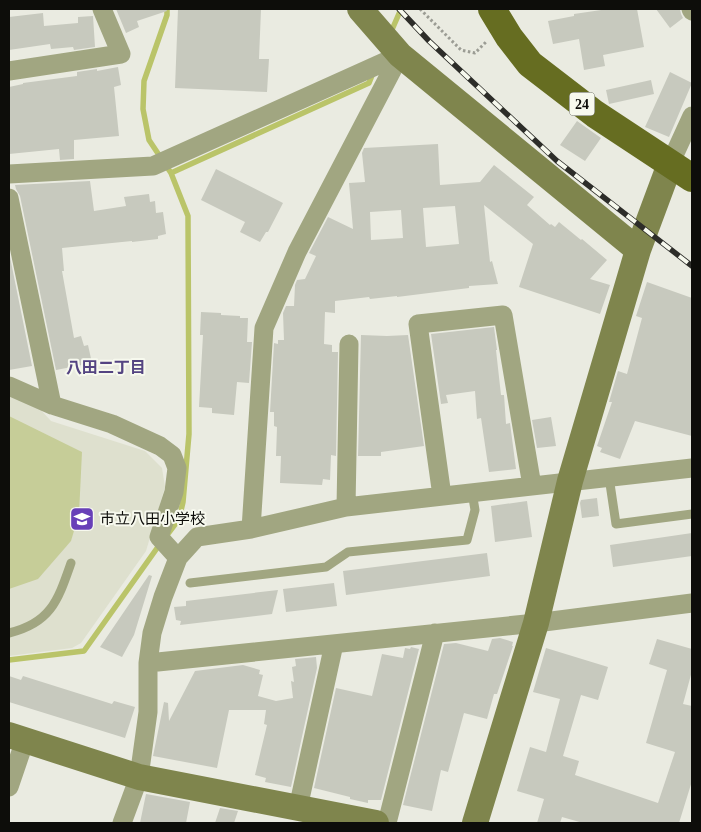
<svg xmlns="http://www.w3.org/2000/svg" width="701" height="832" font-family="'Times New Roman','Noto Sans JP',serif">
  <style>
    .built { fill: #dee0ce }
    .garden { fill: #c6cd98 }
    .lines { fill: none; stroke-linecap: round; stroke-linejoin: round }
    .stream { stroke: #bac469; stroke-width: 5.5 }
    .building { fill: #c7c9be; fill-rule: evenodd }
    .path { stroke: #9b9c94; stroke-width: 3; stroke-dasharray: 2.5 2.5; stroke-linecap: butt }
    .lane { stroke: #a1a681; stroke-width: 9 }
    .street { stroke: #a1a681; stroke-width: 19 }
    .secondary { stroke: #7f854d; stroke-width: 26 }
    .primary { stroke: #666d21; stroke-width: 28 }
    .rail-casing { stroke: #2d2d29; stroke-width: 5.5 }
    .rail { stroke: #f7f9ee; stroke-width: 4; stroke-dasharray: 11; stroke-linecap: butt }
    .labels { text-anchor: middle; stroke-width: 4; stroke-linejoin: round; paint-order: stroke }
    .shield { fill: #f7f9ee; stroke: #53544e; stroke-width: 1 }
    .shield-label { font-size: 14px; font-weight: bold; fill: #0d0d0a }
    .poi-label { font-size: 15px; fill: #0d0d0a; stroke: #f7f9ee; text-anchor: start }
    .neighbourhood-label { font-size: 16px; font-weight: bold; fill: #544482; stroke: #f7f9ee }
  </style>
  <rect width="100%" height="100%" fill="#eaebe1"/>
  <path class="built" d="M9,393L37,406L51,421L145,451L162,468L165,487L146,551L81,643L72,648L9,656Z"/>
  <path class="garden" d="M9,416L82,452L79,514L71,541L38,579L9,589Z"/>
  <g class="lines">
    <path class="stream" d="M167,9V15L144,81L143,109L149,140L171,173L188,216L189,434L183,502L179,519L167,535
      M391,32L401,9
      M171,173L369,83L373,73
      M9,660L84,651L160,544"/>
  </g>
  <path class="building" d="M116,9H166L167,11L137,21L139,27L126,33Z
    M178,9H261L259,59H269L267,92L175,88Z
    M608,9H637L644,47L603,55L605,66L584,70L579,39L553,44L548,21L574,16V14Z
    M656,9H680L681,14L683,18L670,28Z
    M43,13L44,26L78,23V17L93,16L95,47L74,50L73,47L51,49L50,44L9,50V17Z
    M118,67L121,85L114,87L119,136L74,140V159L60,160L59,149L9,154V87L23,84V83L77,76V72L97,69V71Z
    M670,72L692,83L669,137L645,127Z
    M651,80L654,94L609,104L606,90Z
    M577,121L601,138L585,161L560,145Z
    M438,144L440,185L480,182L494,165L534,197L527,205L550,225L551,224L555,227L559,222L581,240L582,239L607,260L590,279L610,285L600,314L519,287L533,244L484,205L490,262L492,261L498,284L469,286V288L397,297V296L370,299L369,297L335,301V313L325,312L324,344L332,345V352H338L336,456L331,455L330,480L323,479L322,485L280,483L281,456H276L277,427L274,426V412H270L274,343L278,344V340H284L283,313L286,306H294L295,285L297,280L305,279L316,256L309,253L328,217L353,229L349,183L365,182L362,153L364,148ZM455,206L459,244L426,247L423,208ZM401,210L403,238L371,240L370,212Z
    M216,169L283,203L268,232H266L260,242L240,232L245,222L201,200Z
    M90,181L94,211L126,206L124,197L149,194L150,202L155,201L156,213L163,212L166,234L158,236V239L132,242V241L62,248L64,271H62L74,338L81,336L84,346L88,345L92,363L56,370L20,196L16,189L15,185Z
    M9,252L32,366L9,370Z
    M647,282L692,298V436L635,421L620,459L600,452L602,448L597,446L612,402H609L618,371L627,374L642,318L636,316Z
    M201,312L221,313V315L240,316V318H248L247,342H252L249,383L237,382L234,415L212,413V408L199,407L203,335H200Z
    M494,327L497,350H496L501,395H504L506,424L510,423L516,469L489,472L481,418L477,419L475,391L446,395L448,403L441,404L431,334Z
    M361,335L387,336L408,335L424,446L381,452V456H358Z
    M551,417L556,446L537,448L532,420Z
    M597,498L599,516L582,518L580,503L581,500Z
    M527,501L532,537L495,542L491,506Z
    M692,533V556L613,567L610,545Z
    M487,553L490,576L346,595L343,571Z
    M149,575L152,576L134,635L122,657L100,647Z
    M334,583L337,606L286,612L283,589Z
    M278,590L272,614L180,625L181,621L176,620L174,607L186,606V601Z
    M500,638L513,642L512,646H513L497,694H494L487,719L464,713L448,772L441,770L432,811L403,805L444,644L456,643L488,651L492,639Z
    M657,639L692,649V671L683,704L692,706V781L679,823H583L562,817L560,823H537L544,799L517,791L530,747L546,752L560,699L533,692L546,648L608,667L598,700L581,695L563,756L579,761L575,775L658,803L675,752L646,743L667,670L649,664Z
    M411,647L419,649L381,800H368V803L350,799V797L314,788L336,688L372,696L382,654L403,658L405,648L410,649Z
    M316,657L317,668L291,787L265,782L266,778L255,775L267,725L264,724L266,710H229L217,768L153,756L164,702L168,703L169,721L195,671L243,665L260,670L259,674L263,675L258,696L276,701L293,698L291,681L294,682L292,667L296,666L295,659Z
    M9,676L21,680L23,676L112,704L114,701L135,707L125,738L9,702Z
    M146,794L190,802L186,823H140Z
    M220,808L238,811L234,823H215Z"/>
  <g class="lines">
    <path class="path" d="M420,9L461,50L475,53L486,42"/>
    <path class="lane" d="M609,477L616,524L692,514
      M190,583L326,567L348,552L467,540L475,510L472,492
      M9,633C51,623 58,600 71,563"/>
    <path class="street" d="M691,9L692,11
      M9,71L121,54L102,9
      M670,164L692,116
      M9,174L153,166L400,55
      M9,198L52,405
      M9,386L52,405L112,424L160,446L172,455L177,468L174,492L159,537L178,558
      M442,496L418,324L503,315L532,486
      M346,507L349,344
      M251,529L264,328L297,252L400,55
      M148,663L536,623L692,603
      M9,787L25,740
      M298,808L334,644
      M122,823L139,777L148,712V663L152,633L163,597L178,558L197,537L251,529L346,507L692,468
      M387,823L435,633"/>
    <path class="secondary" d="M360,9L400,55L638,250
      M9,735L139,777L376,823
      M475,823L536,623L570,481L638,250L670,164"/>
    <path class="primary" d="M492,9L509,37L530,64L595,114L692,178"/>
    <defs>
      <path id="rail" d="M399,9L429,41L557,161L692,266"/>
    </defs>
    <use href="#rail" class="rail-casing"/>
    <use href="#rail" class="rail"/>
  </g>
  <defs>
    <symbol id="school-square" viewBox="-11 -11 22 22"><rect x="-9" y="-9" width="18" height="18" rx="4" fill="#6840b8" stroke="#f7f9ee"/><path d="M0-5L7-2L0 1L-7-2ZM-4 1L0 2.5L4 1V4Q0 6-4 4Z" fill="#fff"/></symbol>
  </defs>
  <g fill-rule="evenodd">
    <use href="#school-square" x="68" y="505" width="28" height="28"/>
  </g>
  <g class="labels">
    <rect class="shield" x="569.5" y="92.5" width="25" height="23" rx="4"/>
    <g class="shield-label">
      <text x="582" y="109">24</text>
    </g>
    <g class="poi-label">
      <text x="100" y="524">市立八田小学校</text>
    </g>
    <g class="neighbourhood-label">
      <text x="106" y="373">八田二丁目</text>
    </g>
  </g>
  <rect width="701" height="832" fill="none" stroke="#0d0d0a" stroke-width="20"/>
</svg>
